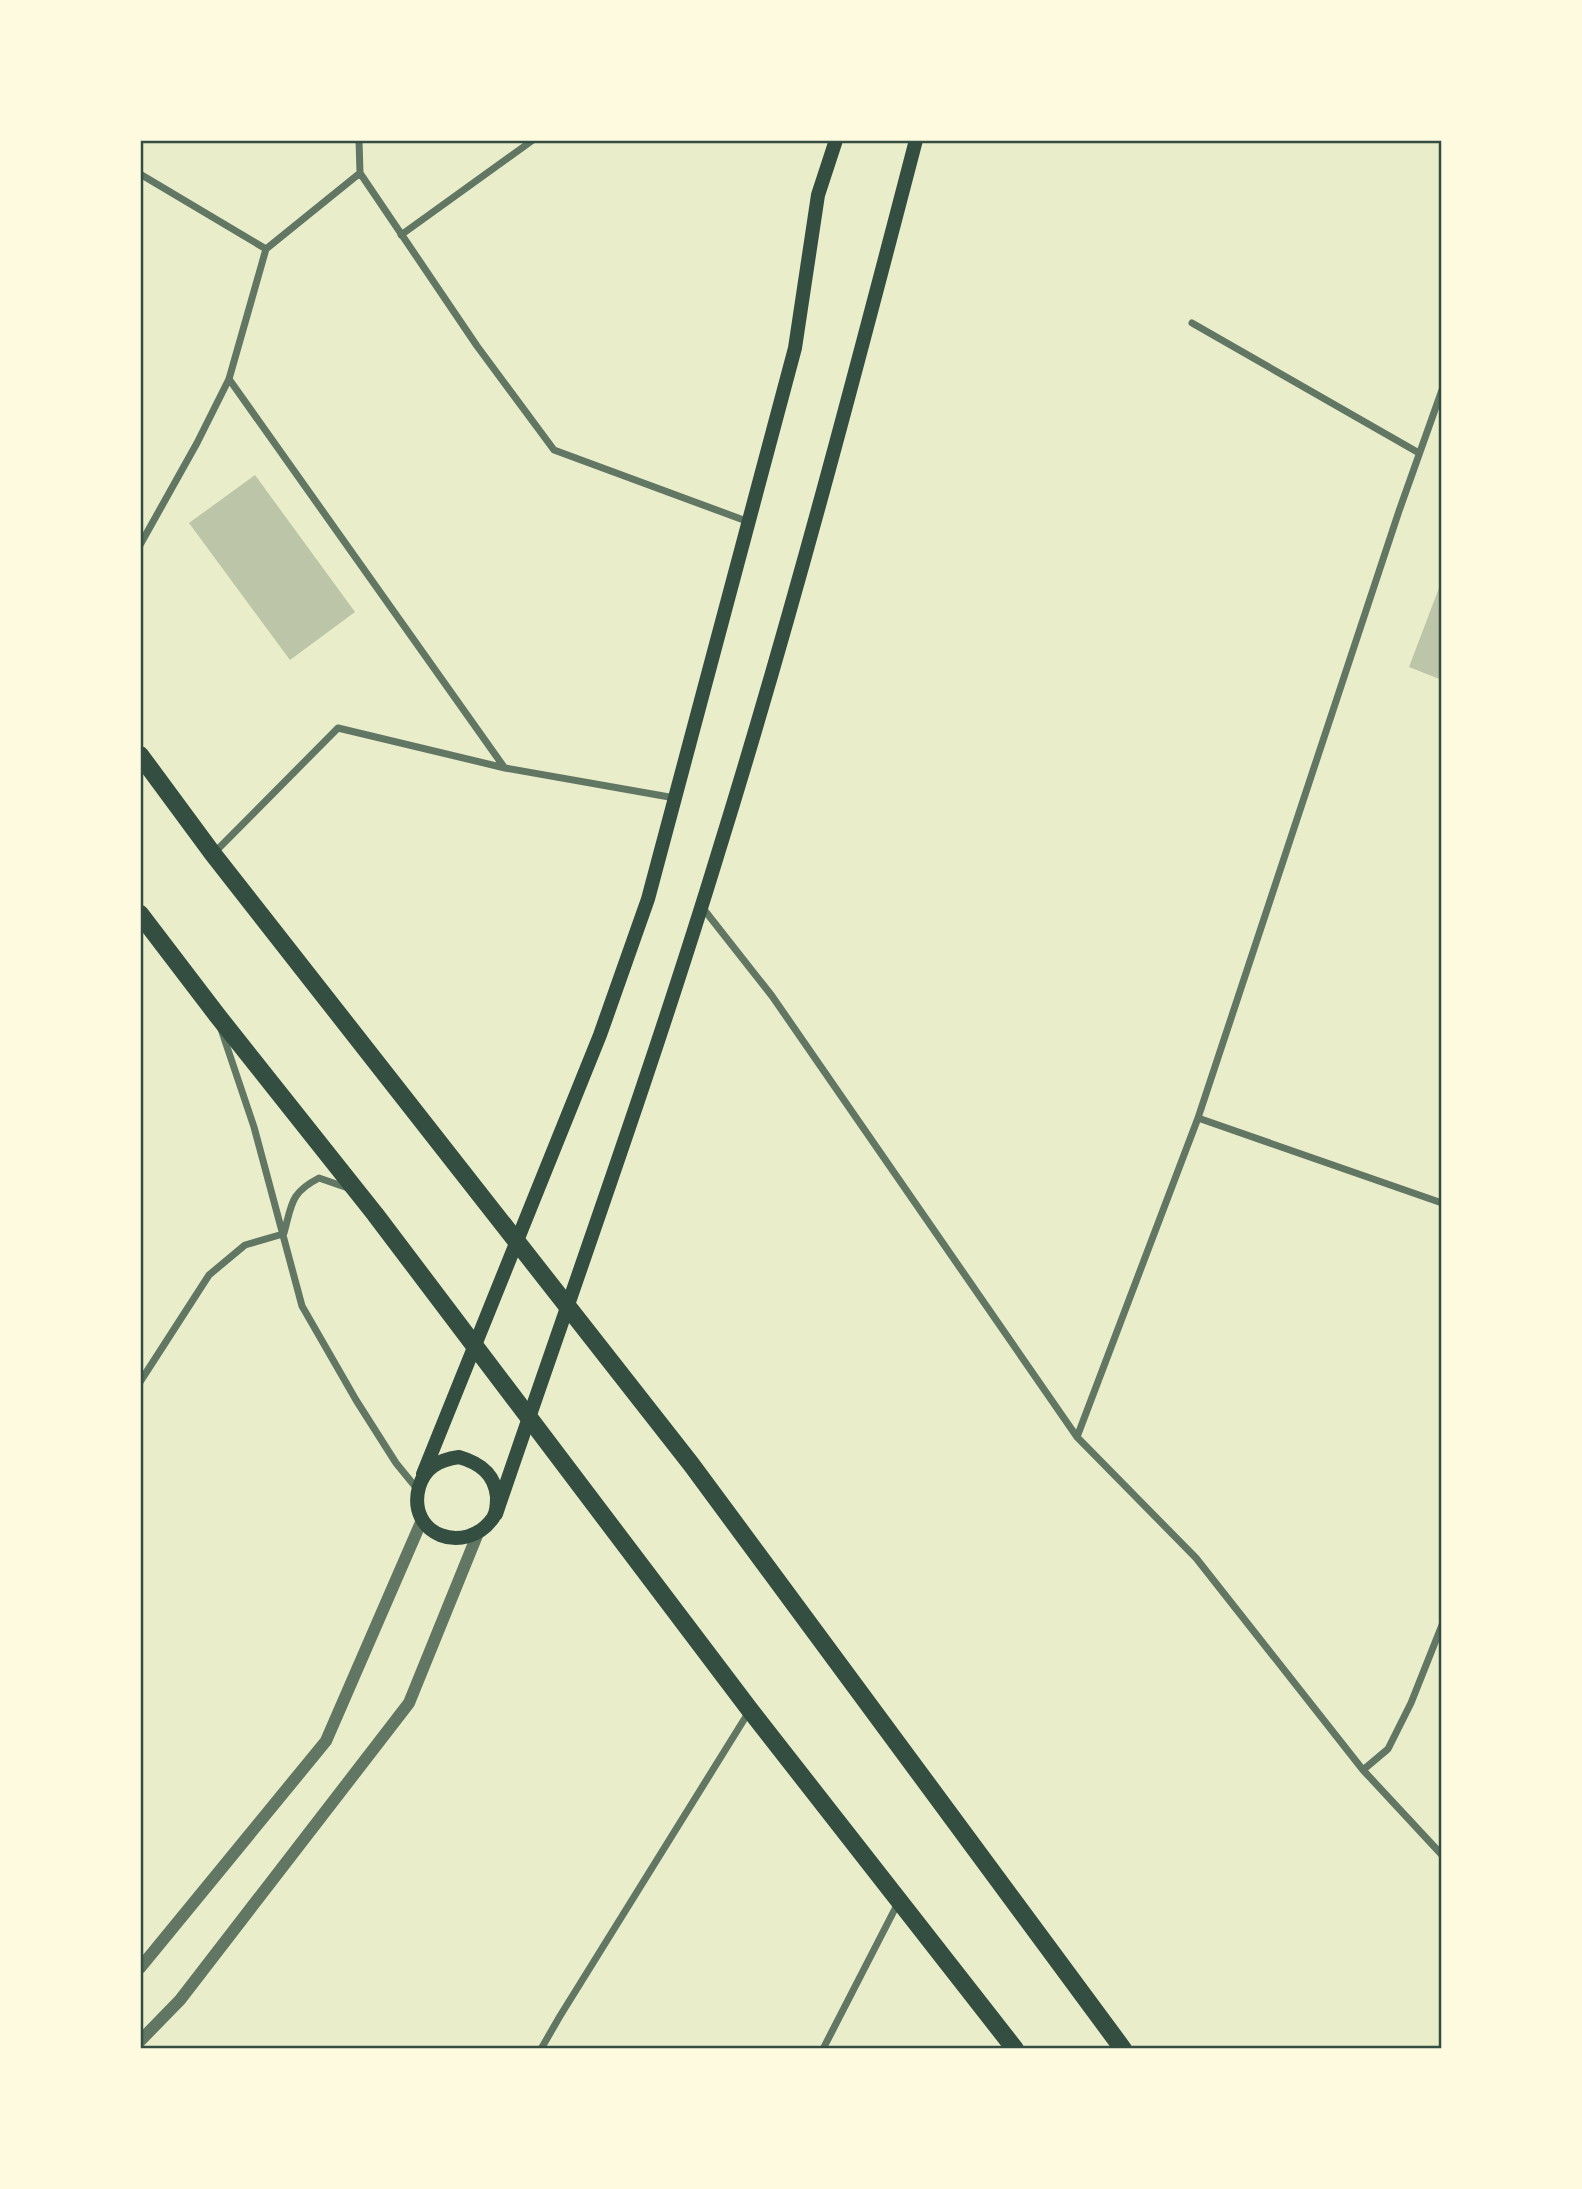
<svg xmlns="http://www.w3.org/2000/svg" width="1582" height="2189" font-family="'Public Sans',sans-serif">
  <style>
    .building { fill: #bcc5a7 }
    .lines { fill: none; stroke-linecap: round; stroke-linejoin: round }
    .minor { stroke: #617663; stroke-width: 7 }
    .tertiary { stroke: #617663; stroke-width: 12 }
    .secondary { stroke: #344e41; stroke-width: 14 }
    .primary { stroke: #344e41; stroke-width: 18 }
    .neatline { fill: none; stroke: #344e41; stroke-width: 2.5 }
  </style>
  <rect width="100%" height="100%" fill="#e9edc9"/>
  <path class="building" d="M255,475L355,612L290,660L189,523Z
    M1442,580V680L1409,667Z"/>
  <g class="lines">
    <path class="minor" d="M360,173L477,346L554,450L749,522
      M140,174L266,249
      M401,235L533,140
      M1192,323L1419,453
      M229,379L504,767
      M140,545L197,443L229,379L266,249L360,173L359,140
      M214,853L338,728L505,768L675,798
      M702,907L772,996L1077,1437L1196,1558L1363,1770L1442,1855
      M221,1029L254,1127L302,1306L356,1400L396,1463L418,1490
      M1198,1118L1442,1203
      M284,1233C292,1204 290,1193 319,1178L348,1188
      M140,1382L209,1275L245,1245L283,1234
      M1077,1437L1198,1118L1399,511L1442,390
      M1363,1770L1388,1749L1411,1703L1442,1625
      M541,2049L560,2016L750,1710
      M823,2049L898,1903"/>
    <path class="tertiary" d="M140,1968L326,1741L422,1520
      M140,2041L180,2000L409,1703L478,1533"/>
    <path class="secondary" d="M459,1457C480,1463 495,1474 497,1497C497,1504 497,1512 493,1518C465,1557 406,1535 419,1487C425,1467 439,1460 459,1457Z
      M423,1474L600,1035L648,899L795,348L818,195L836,140
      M496,1514C571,1293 651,1073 719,850C792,615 854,378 916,140"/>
    <path class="primary" d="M140,755L213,854L691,1464L1123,2049
      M140,914L217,1015L375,1214L750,1710L1015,2049"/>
  </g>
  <rect width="1582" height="2189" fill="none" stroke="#fefae0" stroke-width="284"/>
  <rect x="142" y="142" width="1298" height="1905" class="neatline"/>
</svg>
